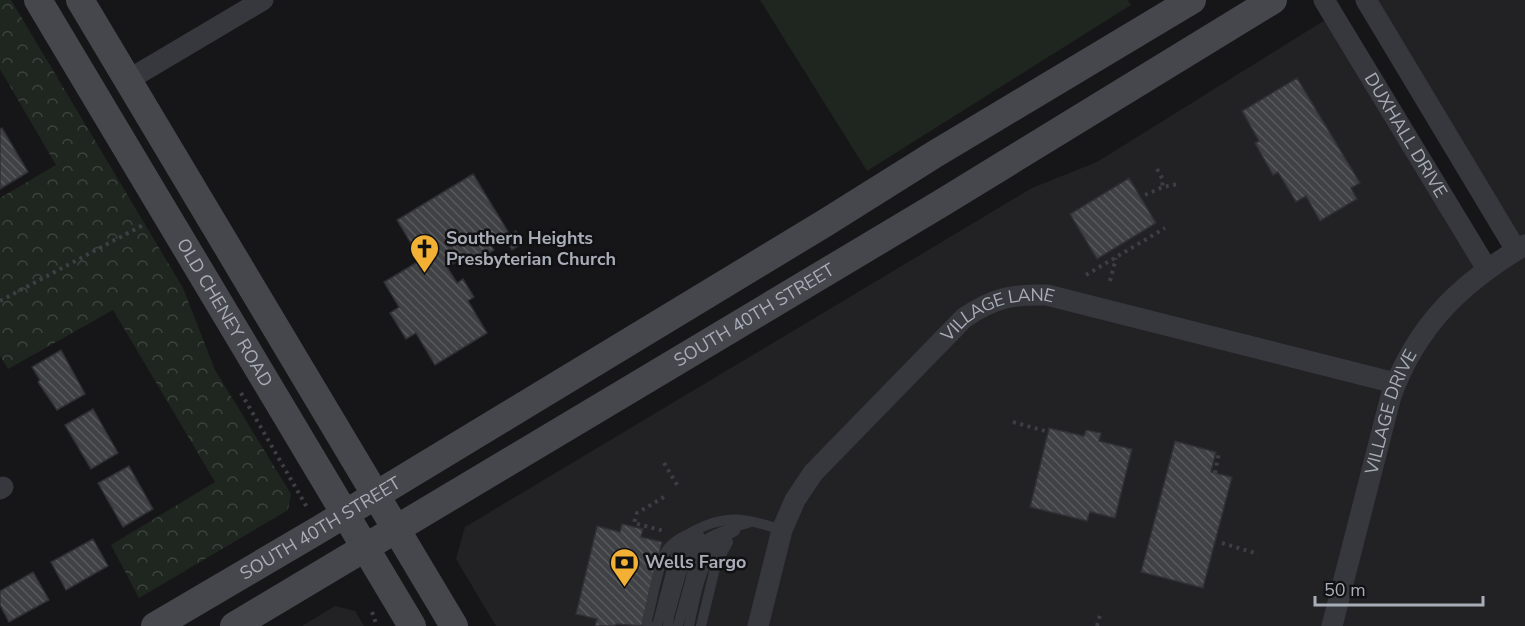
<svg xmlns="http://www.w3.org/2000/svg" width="1525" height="626" font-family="'Nunito Sans',sans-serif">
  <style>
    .built { fill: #222225 }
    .forest { fill: url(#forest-crowns) }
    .garden { fill: #1e261f }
    .building { fill: url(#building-back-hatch); stroke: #303034; stroke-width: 1.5 }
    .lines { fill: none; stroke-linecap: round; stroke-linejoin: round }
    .path { stroke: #3d3f44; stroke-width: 4; stroke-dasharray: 3 4.5; stroke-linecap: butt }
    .lane { stroke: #37383d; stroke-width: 10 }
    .street { stroke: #37383d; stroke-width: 21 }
    .secondary { stroke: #45474d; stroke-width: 28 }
    .labels { text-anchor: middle; stroke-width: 5; stroke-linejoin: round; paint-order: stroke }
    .street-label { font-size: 18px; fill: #a8adb8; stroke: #111113 }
    .poi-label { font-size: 18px; font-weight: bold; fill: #a8adb8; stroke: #111113; text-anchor: start }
  </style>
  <defs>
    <pattern id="forest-crowns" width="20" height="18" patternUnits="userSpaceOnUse" patternTransform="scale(1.5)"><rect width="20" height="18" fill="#1e261f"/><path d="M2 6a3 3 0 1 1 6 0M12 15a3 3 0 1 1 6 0" fill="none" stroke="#3c433d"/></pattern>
    <pattern id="building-back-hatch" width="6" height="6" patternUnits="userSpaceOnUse" patternTransform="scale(1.5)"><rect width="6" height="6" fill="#404145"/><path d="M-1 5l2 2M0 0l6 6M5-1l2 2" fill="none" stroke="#595a5e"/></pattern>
  </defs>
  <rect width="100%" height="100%" fill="#161618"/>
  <path class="built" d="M1366,0H1525V626H496L456,559L465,527L1032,188L1097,162L1333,15L1487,268L1515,251Z
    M335,606L355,611L364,626H302Z"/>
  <path class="forest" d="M0,0H11L183,288L215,370L291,494L288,510L139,598L111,545L215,482L113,310L8,369L0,356V198L56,165L0,69Z"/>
  <path class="garden" d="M760,0H1128L1131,5L867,171Z"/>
  <path class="building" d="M1297,78L1360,183L1351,188L1357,199L1320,221L1306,196L1296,202L1278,172L1273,175L1255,143L1259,141L1242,111Z
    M2,128L28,172L0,189V129Z
    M473,174L510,235L516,231L523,243L512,250L503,235L489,243L494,250L470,265L465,257L447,267L457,283L463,279L474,297L468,301L487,333L435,365L416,333L406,339L390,313L399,307L384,282L421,260L397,220Z
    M1129,178L1156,223L1097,259L1070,214Z
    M61,350L85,394L57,410L38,382L40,380L32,367Z
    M93,409L118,453L91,469L65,425Z
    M1049,428L1084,436L1086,430L1101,433L1099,441L1132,449L1115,518L1090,512L1087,521L1030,507Z
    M1175,441L1216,452L1211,472L1232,477L1203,588L1141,572Z
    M129,466L153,509L123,527L98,483Z
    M622,524L643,529L641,537L662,542L642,626L616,624L615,626H595L597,619L576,614L597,526L620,532Z
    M93,539L108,566L66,590L51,562Z
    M33,572L49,600L9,622L0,605V591Z"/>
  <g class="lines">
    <path class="path" d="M1157,169L1163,180L1162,187
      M1145,195L1163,187L1178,184
      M1086,275L1165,228
      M1110,281L1116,258
      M0,301L145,224
      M241,393L308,509
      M1013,422L1045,431
      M664,463L679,488
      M1215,473L1219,452
      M664,497L637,513L634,523L664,531
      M1222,543L1258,554
      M372,612L377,626
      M1097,626L1100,615"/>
    <path class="lane" d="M648,626L647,620C653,599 656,573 665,553C670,543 681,538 690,533C726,513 744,518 782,530
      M657,626L676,554L699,535
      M668,626L669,617C686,556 682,542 748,523
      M678,626L695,563L706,546L713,541
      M689,626C696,593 702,548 735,531
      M701,626L716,564L728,542"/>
    <g class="street">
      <path id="s1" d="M1324,0L1487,269"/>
      <path d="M1366,0L1516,250"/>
      <path d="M128,80L263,0"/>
      <path d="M0,489L3,487"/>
      <path id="s2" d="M758,626L782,530L795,500L813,473L964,318C993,298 1012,294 1047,295L1395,383"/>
      <path id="s3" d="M1332,626L1391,396C1417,325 1461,283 1525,245"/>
    </g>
    <g class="secondary">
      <path id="s4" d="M38,0L412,626"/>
      <path d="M80,0L454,626"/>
      <path id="s5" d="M155,626L320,529L825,223L935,154L1192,0"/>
      <path id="s6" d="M234,626L940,204L1273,0"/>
    </g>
  </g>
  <defs>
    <symbol id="church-pin" viewBox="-11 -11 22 30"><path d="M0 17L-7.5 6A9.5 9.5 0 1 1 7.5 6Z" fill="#f2b134" stroke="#111113"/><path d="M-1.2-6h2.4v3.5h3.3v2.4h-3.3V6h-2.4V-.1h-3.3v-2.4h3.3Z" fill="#111"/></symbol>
    <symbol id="bank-pin" viewBox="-11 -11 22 30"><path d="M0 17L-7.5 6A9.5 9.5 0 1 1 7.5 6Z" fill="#f2b134" stroke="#111113"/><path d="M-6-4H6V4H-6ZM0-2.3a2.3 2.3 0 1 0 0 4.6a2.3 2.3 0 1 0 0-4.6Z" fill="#111"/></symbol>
  </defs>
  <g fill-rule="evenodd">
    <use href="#church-pin" x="408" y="232" width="33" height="45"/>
    <use href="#bank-pin" x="608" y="546" width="33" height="45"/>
  </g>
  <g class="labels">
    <g class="street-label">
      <text dy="6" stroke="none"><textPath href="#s1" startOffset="158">DUXHALL DRIVE</textPath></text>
      <text dy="6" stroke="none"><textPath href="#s4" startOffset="364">OLD CHENEY ROAD</textPath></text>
      <text dy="6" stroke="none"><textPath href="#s6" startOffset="606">SOUTH 40TH STREET</textPath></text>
      <text dy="6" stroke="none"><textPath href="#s2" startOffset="414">VILLAGE LANE</textPath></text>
      <text dy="6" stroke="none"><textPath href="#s3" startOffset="222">VILLAGE DRIVE</textPath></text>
      <text dy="6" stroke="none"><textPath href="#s5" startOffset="192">SOUTH 40TH STREET</textPath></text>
    </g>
    <g class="poi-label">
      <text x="446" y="244">Southern Heights<tspan x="446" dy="21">Presbyterian Church</tspan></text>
      <text x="645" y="568">Wells Fargo</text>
    </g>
  </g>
  <path d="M1315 596v9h168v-9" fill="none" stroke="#a8adb8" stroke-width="3"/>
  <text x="1324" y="596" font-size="18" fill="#a8adb8" stroke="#111113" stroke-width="4.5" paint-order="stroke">50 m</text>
</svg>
